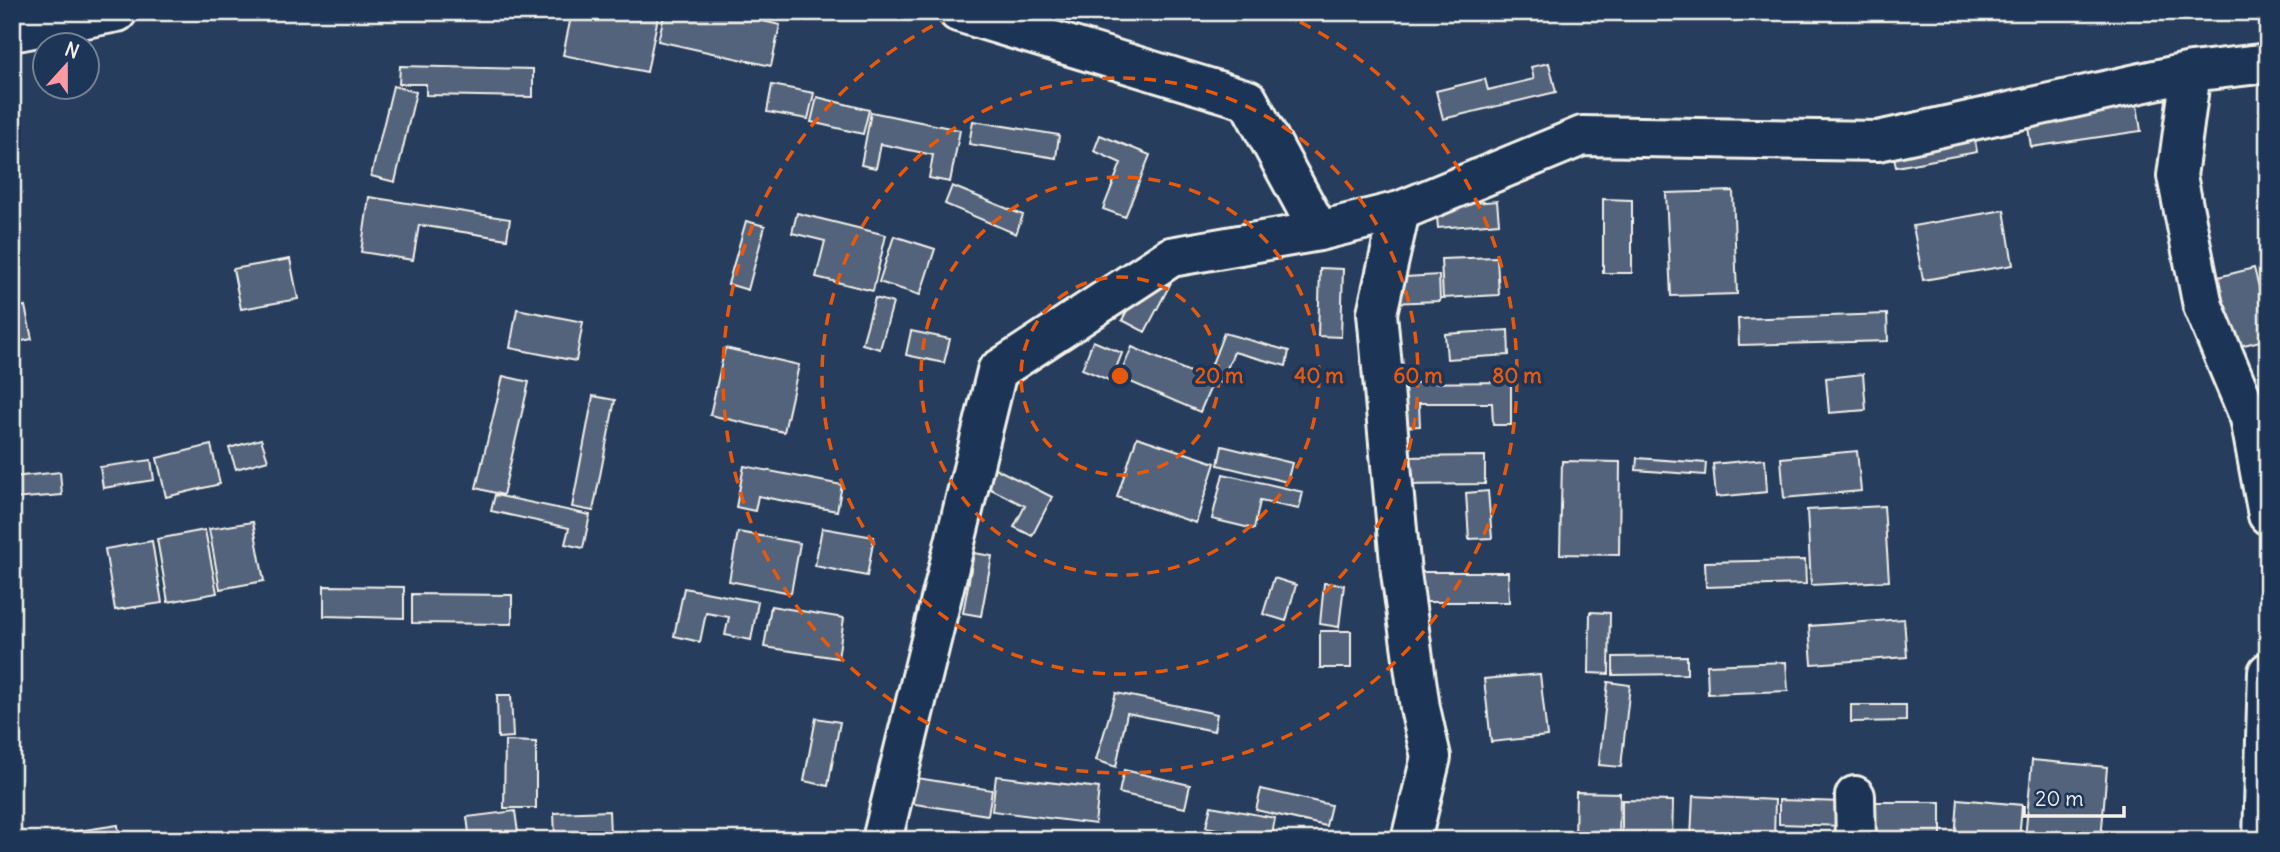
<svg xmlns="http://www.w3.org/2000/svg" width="2280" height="852" font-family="Delius,sans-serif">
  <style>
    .building { fill: #52647b; stroke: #f4f1e8; stroke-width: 2 }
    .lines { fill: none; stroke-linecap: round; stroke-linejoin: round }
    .minor-casing { stroke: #f4f1e8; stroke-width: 44 }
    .minor { stroke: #1d3557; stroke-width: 38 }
    .ring { fill: none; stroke: #e8590c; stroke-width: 3.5; stroke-dasharray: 12 9 }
    .centre { fill: #e8590c; stroke: #1d3557; stroke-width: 3.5 }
    .ring-label { font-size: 21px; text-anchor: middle; font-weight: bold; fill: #e8590c; stroke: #1d3557; stroke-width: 7; stroke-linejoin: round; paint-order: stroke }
  </style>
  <rect width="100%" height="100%" fill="#263d5d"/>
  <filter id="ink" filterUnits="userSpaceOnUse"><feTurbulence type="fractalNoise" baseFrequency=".0143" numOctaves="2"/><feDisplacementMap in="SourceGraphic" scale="14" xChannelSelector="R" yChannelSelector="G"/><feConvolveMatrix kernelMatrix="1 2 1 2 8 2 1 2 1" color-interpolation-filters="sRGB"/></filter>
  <g filter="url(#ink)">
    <path class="building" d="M572,12H659L647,72L563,55Z
      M665,12H724L780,25L771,66L658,41Z
      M1549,63L1556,92L1443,119L1436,91L1485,79L1488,90L1534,79L1531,67Z
      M400,66L533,69V97L426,95V84H399Z
      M772,85L814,93L808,119L767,112Z
      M393,86L416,92L395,182L371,176Z
      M817,97L869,110L863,134L811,122Z
      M2136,98L2141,131L2031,147L2026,114Z
      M871,112L960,130L950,182L929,178L933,155L881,144L876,168L861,165Z
      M973,121L1059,135L1056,158L969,144Z
      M1973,128L1977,152L1896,167L1891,143Z
      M1100,135L1150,155L1125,217L1103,209L1121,163L1094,151Z
      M952,186L1023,215L1016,234L945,204Z
      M1733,191L1737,294L1671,296L1666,193Z
      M369,197L510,219L507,239L419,225L413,260L361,252Z
      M1603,199L1632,200V273H1603Z
      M1497,201L1499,223L1438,228L1436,206Z
      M2004,210L2013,265L1923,280L1913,226Z
      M797,213L886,235L873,291L816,277L825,241L792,233Z
      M746,221L765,226L748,290L728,284Z
      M894,236L935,249L920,295L879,282Z
      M1162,244L1185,256L1145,332L1122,320Z
      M1497,257L1499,295L1443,298L1441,259Z
      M290,259L298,299L241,309L233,269Z
      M1320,268L1343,269L1341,337L1318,336Z
      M2254,268L2268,322V339L2232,348L2214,278Z
      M1439,275L1440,301L1390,303L1388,278Z
      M875,298L893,303L880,349L862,344Z
      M25,306L32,339L12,343V308Z
      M517,309L583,322L576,361L510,348Z
      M1887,314L1888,341L1739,345L1738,319Z
      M1508,330L1509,355L1447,359L1445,334Z
      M911,331L950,339L944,363L906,355Z
      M1224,333L1289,351L1286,366L1234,352L1221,383L1207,377Z
      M1093,341L1122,353L1111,381L1082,369Z
      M1132,347L1213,382L1200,412L1119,377Z
      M725,348L799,365L784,432L710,415Z
      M1863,374L1866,410L1829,413L1826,378Z
      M503,376L529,382L503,495L476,488Z
      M1511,382V425H1493L1492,403H1419L1420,426L1400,427L1399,383Z
      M593,396L615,400L593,511L572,507Z
      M1137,437L1215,463L1196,523L1117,497Z
      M261,439L268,460L236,469L229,448Z
      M211,445L220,484L166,497L157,458Z
      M1222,446L1292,463L1287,482L1218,465Z
      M1857,451L1861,491L1784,498L1781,458Z
      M1485,456V484L1400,485V457Z
      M1637,458L1706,463L1705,475L1636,470Z
      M1765,459L1767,492L1716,497L1713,464Z
      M151,460L154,480L103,488L100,467Z
      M1562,461L1620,462L1619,555L1560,554Z
      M744,466L842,485L837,511L758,496L755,511L736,507Z
      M991,466L1052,497L1032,536L1014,527L1025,506L981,484Z
      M60,472L62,495L12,499V477Z
      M1223,474L1303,492L1299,509L1260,501L1254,529L1212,519Z
      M1488,491L1492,538L1469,539L1466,493Z
      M495,495L590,515L583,548L565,544L569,528L491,511Z
      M1884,506L1889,581L1811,585L1807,510Z
      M253,522L264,581L220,589L209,529Z
      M822,528L874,537L867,576L815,566Z
      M205,530L217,593L168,602L157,539Z
      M738,532L800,543L791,593L729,581Z
      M152,541L162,603L115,610L105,549Z
      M974,553L992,556L981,616L963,613Z
      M1805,560L1806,584L1706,587L1705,562Z
      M1421,572H1508L1509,602H1421Z
      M1274,578L1296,585L1286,621L1263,614Z
      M1324,583L1344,585L1339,627L1320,624Z
      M324,586L404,587V618L324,616Z
      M684,588L758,602L751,640L725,635L729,617L706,613L700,642L674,636Z
      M412,594L512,595V624L412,623Z
      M771,606L844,618L838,658L764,647Z
      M1590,612L1610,613L1609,674L1589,673Z
      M1904,619L1907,657L1812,664L1809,626Z
      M1320,631H1351V668H1320Z
      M1687,656V674L1613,675V657Z
      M1786,662L1788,691L1708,694L1707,665Z
      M1540,674L1547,736L1491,742L1484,679Z
      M1608,682L1630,685L1621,767L1599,765Z
      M1116,693L1217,714L1214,731L1127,713L1116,767L1096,760Z
      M497,695H511L513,737L498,738Z
      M1851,705H1906V721L1851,722Z
      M816,718L840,722L828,786L804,781Z
      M505,741L536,742V808H504Z
      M2032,760L2107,767L2101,840H2025Z
      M1124,770L1190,785L1185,808L1119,793Z
      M996,776L1099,788L1095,824L992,811Z
      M911,777L992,790L988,815L908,803Z
      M1261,789L1331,805L1326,826L1256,810Z
      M1576,792L1620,793L1619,840H1575Z
      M1693,796L1775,800L1774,840L1691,838Z
      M1958,799L2022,805L2019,840H1955Z
      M1622,800L1673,801L1672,840H1622Z
      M1779,800L1845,802V826L1779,824Z
      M1865,802H1941V840H1865Z
      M1211,806L1275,818L1271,840L1206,827Z
      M515,811L519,840H470L467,817Z
      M609,811L610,834L555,836L554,813Z
      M118,825L120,840H72L71,832Z"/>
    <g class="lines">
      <defs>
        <path id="minor" d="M958,12L1248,100L1319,231
          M12,32L117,12
          M2191,72L2177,176L2203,306L2250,418L2268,515
          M1400,211L1377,313L1401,573L1420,708L1431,757L1411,840
          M1855,796L1856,840
          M882,840L997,371L1171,257L1319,231L1400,211L1582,136L1878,141L2191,72L2268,63
          M2263,840L2268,672"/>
      </defs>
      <use href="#minor" class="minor-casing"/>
      <use href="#minor" class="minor"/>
    </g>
  </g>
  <g class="ring">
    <circle cx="1120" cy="376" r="99"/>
    <circle cx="1120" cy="376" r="199"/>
    <circle cx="1120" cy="376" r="298"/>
    <path d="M1281 13A397 397 0 1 1 959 13"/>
  </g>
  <circle cx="1120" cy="376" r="10" class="centre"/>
  <g class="ring-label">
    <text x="1219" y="383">20 m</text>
    <text x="1319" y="383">40 m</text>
    <text x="1418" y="383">60 m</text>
    <text x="1517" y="383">80 m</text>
  </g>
  <rect width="2280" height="852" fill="none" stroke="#1d3557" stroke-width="42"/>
  <rect x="21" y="21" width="2238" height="810" fill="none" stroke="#f4f1e8" stroke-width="2.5" filter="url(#ink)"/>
  <g transform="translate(66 66) rotate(21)"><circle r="33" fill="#1d3557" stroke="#738091" stroke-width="2"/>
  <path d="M0-5L12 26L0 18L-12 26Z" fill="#ff9aa2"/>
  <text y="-10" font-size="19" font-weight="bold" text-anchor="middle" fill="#f4f1e8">N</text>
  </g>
  <path d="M2024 806v10h100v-10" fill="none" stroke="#f4f1e8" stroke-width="3.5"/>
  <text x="2035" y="806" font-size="21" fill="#f4f1e8" stroke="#1d3557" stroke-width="5" paint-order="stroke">20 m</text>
</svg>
